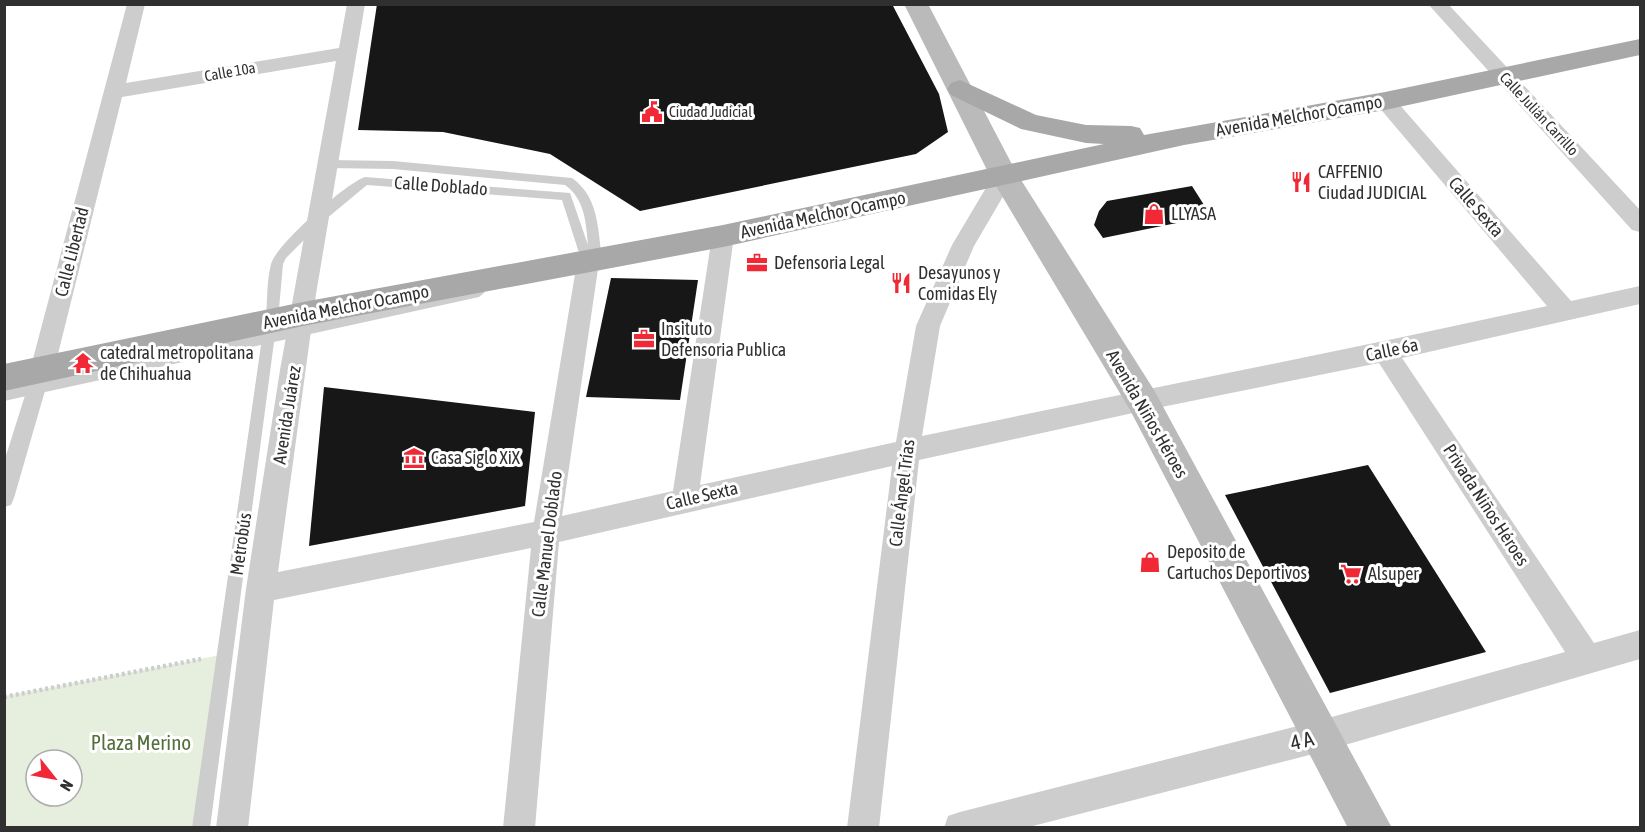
<svg xmlns="http://www.w3.org/2000/svg" width="1645" height="832" font-family="'Asap Condensed',sans-serif">
  <style>
    .green { fill: #e6eedd; fill-rule: evenodd }
    .building { fill: #171717 }
    .lines { fill: none; stroke-linecap: round; stroke-linejoin: round }
    .path { stroke: #cdcdcd; stroke-width: 4.5; stroke-dasharray: 3 3; stroke-linecap: butt }
    .service { fill: #cdcdcd; fill-rule: evenodd }
    .pedestrian { fill: #cdcdcd; fill-rule: evenodd }
    .minor { fill: #cdcdcd; fill-rule: evenodd }
    .secondary { fill: #bababa; fill-rule: evenodd }
    .primary { fill: #a8a8a8; fill-rule: evenodd }
    .labels { text-anchor: middle; stroke-width: 6; stroke-linejoin: round; paint-order: stroke }
    .far-street-label { font-size: 15px; fill: #303030; stroke: #fff }
    .far-poi-label { font-size: 15px; fill: #303030; stroke: #fff; text-anchor: start }
    .street-label { font-size: 18px; fill: #303030; stroke: #fff }
    .poi-label { font-size: 18px; fill: #303030; stroke: #fff; text-anchor: start }
    .near-street-label { font-size: 21px; fill: #303030; stroke: #fff }
    .near-park-label { font-size: 21px; fill: #536f3a; stroke: #fff }
  </style>
  <rect width="100%" height="100%" fill="#fff"/>
  <path class="green" d="M226,654L201,827L5,828V696ZM36,760H72V796H36Z"/>
  <path class="building" d="M377,4H892L939,94L948,132L916,154L640,211L550,154L443,132L358,130Z
    M1192,186L1211,216L1103,238L1094,225L1099,211L1107,201Z
    M611,278L698,280L680,400L586,397Z
    M324,387L535,412L525,506L309,546Z
    M1368,465L1486,652L1330,693L1225,495Z"/>
  <g class="lines">
    <path class="path" d="M4,697L201,659"/>
    <path class="service" d="M328,160L393,161L572,178C599,197 598,230 602,260C599,265 585,268 580,266L578,263L581,259L562,200L367,185L320,224L286,258L283,264L277,331L479,287L485,292L479,297L274,342L210,828H192L261,345L4,401V389L263,334C269,311 265,287 271,264C276,245 346,183 365,177L570,193L588,245C586,223 585,199 565,185L393,169L328,168L322,164Z"/>
    <path class="pedestrian" d="M42,362L49,364L51,370L14,498L11,505L4,507V462L33,370L35,364Z"/>
    <path class="minor" d="M127,4H145L126,83L339,48L347,4H365L316,294L278,572L534,522L577,262L580,256L588,253L596,256L599,262L562,516L673,491L712,236L715,230L723,228L731,230L734,236L700,485L896,442L916,326L952,245L996,171L1004,168L1012,171L1015,176L974,246L940,326L922,436C1130,392 1339,352 1547,306L1378,106L1375,101L1378,96L1385,94L1392,96L1571,301L1640,286V304L1402,358L1594,643L1640,630V659L1321,752L1025,828H944L948,816L960,812L1321,720L1565,652L1379,363L1142,411L919,460L879,828H847L892,466L559,542L535,828H503L531,548L274,600L248,828H216L246,589L280,370L336,61L122,97L54,370L51,377L42,380L33,377L30,370Z
      M1428,4H1448L1640,210V232L1632,230Z"/>
    <path class="secondary" d="M904,4H928L1016,172L1154,390L1392,828H1348L1130,410L990,176Z"/>
    <path class="primary" d="M1640,39V55L1385,110L1184,145L723,247L303,326L4,391V364L303,302L723,225L1104,144L1086,143L1021,129L951,95L947,89L951,83L960,80L1036,115L1086,125L1131,126L1140,128L1144,135L1385,92Z"/>
  </g>
  <defs>
    <symbol id="civic-bare" viewBox="-9 -9 18 18"><path d="M-.6-6.5H3V-4.5H.6V-3L4-1V1h2V6H-6V1h2V-1L-.6-3ZM-1.2 2.5V6h2.4V2.5Z" fill="#f12836" stroke="#fff" stroke-width="2.5" paint-order="stroke"/></symbol>
    <symbol id="restaurant-bare" viewBox="-9 -9 18 18"><path d="M-5-6h1v4h1v-4h1v4h1v-4h1v5L-1.5 .5V6h-2V.5L-5-1ZM5-6V6H3V1.5H1.5Q1.5-4 5-6Z" fill="#f12836" stroke="#fff" stroke-width="2.5" paint-order="stroke"/></symbol>
    <symbol id="shop-bare" viewBox="-9 -9 18 18"><path d="M-5-2.5h2.3a2.7 3.5 0 0 1 5.4 0H5L5.5 6h-11ZM-1.5-2.5h3a1.5 2.3 0 0 0-3 0Z" fill="#f12836" stroke="#fff" stroke-width="2.5" paint-order="stroke"/></symbol>
    <symbol id="office-bare" viewBox="-9 -9 18 18"><path d="M-6-3h4V-5.5h4V-3h4V5H-6ZM-1-4.5V-3h2v-1.5ZM-6 0V1H6V0Z" fill="#f12836" stroke="#fff" stroke-width="2.5" paint-order="stroke"/></symbol>
    <symbol id="temple-bare" viewBox="-9 -9 18 18"><path d="M0-6L5-2H3V0L6.5 2.5H4V6H1.5V3h-3V6H-4V2.5H-6.5L-3 0V-2H-5Z" fill="#f12836" stroke="#fff" stroke-width="2.5" paint-order="stroke"/></symbol>
    <symbol id="museum-bare" viewBox="-9 -9 18 18"><path d="M0-6L6-3V-2H-6V-3ZM-5-1h2V3h-2ZM-1-1h2V3h-2ZM3-1h2V3H3ZM-6 4H6V6H-6Z" fill="#f12836" stroke="#fff" stroke-width="2.5" paint-order="stroke"/></symbol>
    <symbol id="supermarket-bare" viewBox="-9 -9 18 18"><path d="M-6-5.5h2.5l.6 2H6L4.5 2H-2.5L-4.4-4H-6ZM-1.5 3.2a1.3 1.3 0 1 0 .1 0ZM3 3.2a1.3 1.3 0 1 0 .1 0Z" fill="#f12836" stroke="#fff" stroke-width="2.5" paint-order="stroke"/></symbol>
  </defs>
  <g fill-rule="evenodd">
    <use href="#civic-bare" x="637" y="97" width="30" height="30"/>
    <use href="#restaurant-bare" x="1286" y="167" width="30" height="30"/>
    <use href="#shop-bare" x="1139" y="199" width="30" height="30"/>
    <use href="#office-bare" x="742" y="248" width="30" height="30"/>
    <use href="#restaurant-bare" x="886" y="268" width="30" height="30"/>
    <use href="#office-bare" x="629" y="324" width="30" height="30"/>
    <use href="#temple-bare" x="68" y="348" width="30" height="30"/>
    <use href="#museum-bare" x="399" y="443" width="30" height="30"/>
    <use href="#shop-bare" x="1135" y="547" width="30" height="30"/>
    <use href="#supermarket-bare" x="1336" y="559" width="30" height="30"/>
  </g>
  <g class="labels">
    <g class="far-street-label">
      <text transform="translate(230 72) rotate(-10)" y="5">Calle 10a</text>
      <text transform="translate(1539 114) rotate(47)" y="5">Calle Julián Carrillo</text>
    </g>
    <g class="far-poi-label">
      <text x="669" y="117">Ciudad Judicial</text>
    </g>
    <g class="street-label">
      <text transform="translate(1299 116) rotate(-10)" y="6">Avenida Melchor Ocampo</text>
      <text transform="translate(441 186) rotate(4)" y="6">Calle Doblado</text>
      <text transform="translate(1476 207) rotate(49)" y="6">Calle Sexta</text>
      <text transform="translate(823 215) rotate(-12)" y="6">Avenida Melchor Ocampo</text>
      <text transform="translate(72 252) rotate(-76)" y="6">Calle Libertad</text>
      <text transform="translate(346 307) rotate(-11)" y="6">Avenida Melchor Ocampo</text>
      <text transform="translate(1392 350) rotate(-12)" y="6">Calle 6a</text>
      <text transform="translate(1147 414) rotate(60)" y="6">Avenida Niños Héroes</text>
      <text transform="translate(287 415) rotate(-81)" y="6">Avenida Juárez</text>
      <text transform="translate(902 493) rotate(-83)" y="6">Calle Ángel Trías</text>
      <text transform="translate(702 496) rotate(-13)" y="6">Calle Sexta</text>
      <text transform="translate(1486 505) rotate(57)" y="6">Privada Niños Héroes</text>
      <text transform="translate(241 544) rotate(-82)" y="6">Metrobús</text>
      <text transform="translate(547 544) rotate(-83)" y="6">Calle Manuel Doblado</text>
    </g>
    <g class="poi-label">
      <text x="1318" y="178">CAFFENIO<tspan x="1318" dy="21">Ciudad JUDICIAL</tspan></text>
      <text x="1171" y="220">LLYASA</text>
      <text x="774" y="269">Defensoria Legal</text>
      <text x="918" y="279">Desayunos y<tspan x="918" dy="21">Comidas Ely</tspan></text>
      <text x="661" y="335">Insituto<tspan x="661" dy="21">Defensoria Publica</tspan></text>
      <text x="100" y="359">catedral metropolitana<tspan x="100" dy="21">de Chihuahua</tspan></text>
      <text x="431" y="464">Casa Siglo XiX</text>
      <text x="1167" y="558">Deposito de<tspan x="1167" dy="21">Cartuchos Deportivos</tspan></text>
      <text x="1368" y="580">Alsuper</text>
    </g>
    <g class="near-street-label">
      <text transform="translate(1302 741) rotate(-14)" y="7">4 A</text>
    </g>
    <g class="near-park-label">
      <text x="141" y="750">Plaza Merino</text>
    </g>
  </g>
  <rect width="1645" height="832" fill="none" stroke="#303030" stroke-width="12"/>
  <g transform="translate(54 778) rotate(121)"><circle r="28" fill="#ffffff" stroke="#acacac" stroke-width="1.5"/>
  <path d="M0-4.5L10 22L0 15L-10 22Z" fill="#f12836"/>
  <text y="-9" font-size="16" font-weight="bold" text-anchor="middle" fill="#303030">N</text>
  </g>
</svg>
